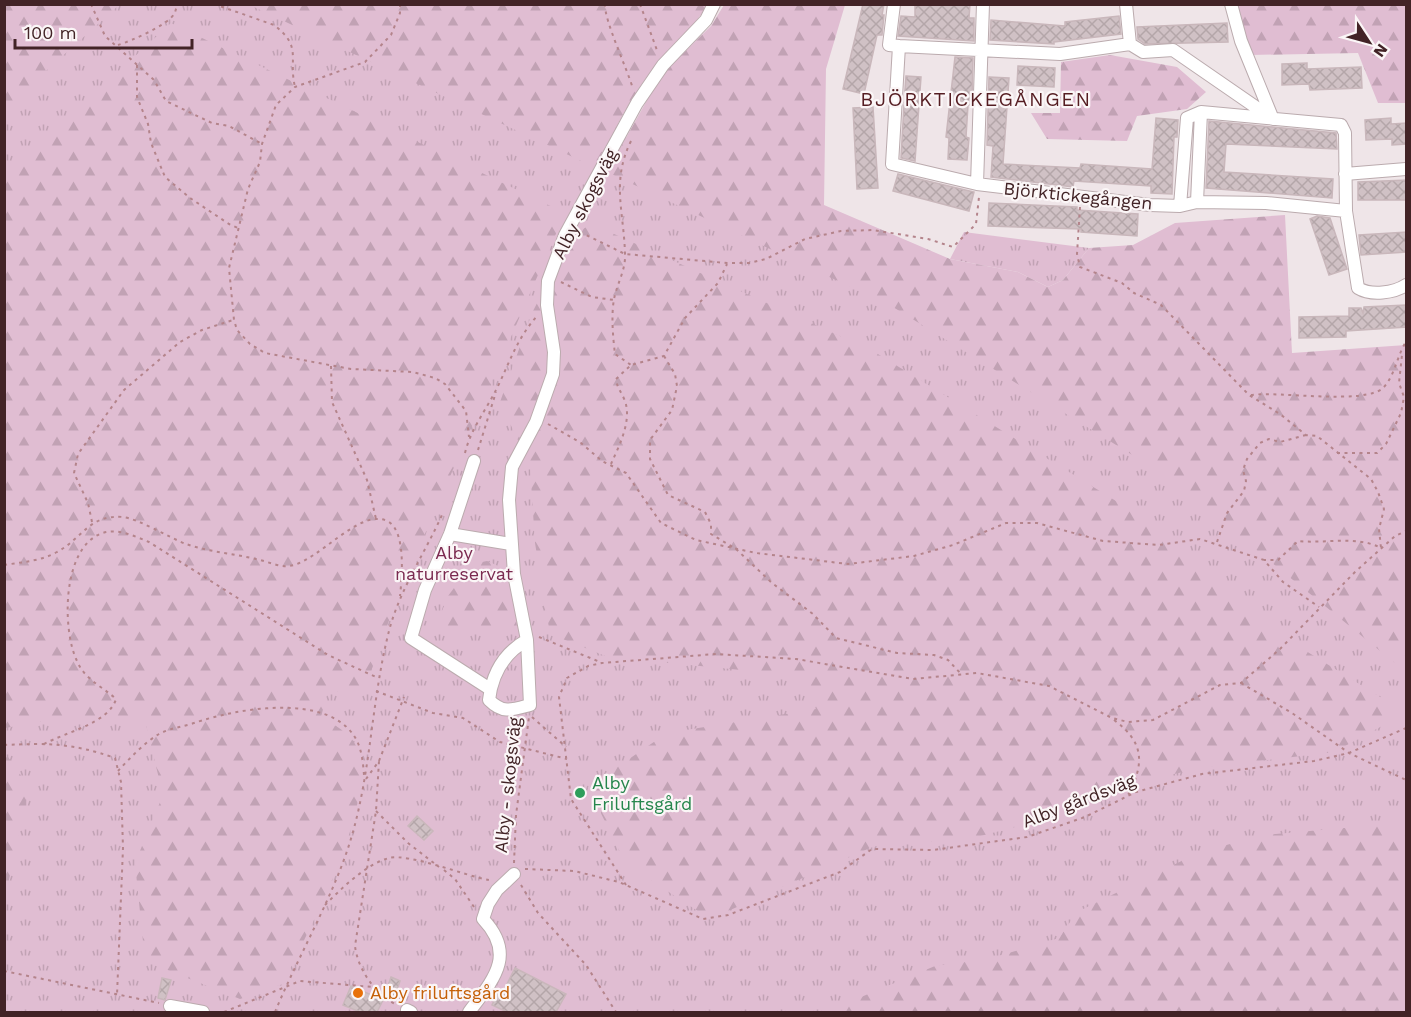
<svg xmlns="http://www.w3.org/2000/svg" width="1411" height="1017" font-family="'Work Sans',sans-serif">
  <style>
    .grass { fill: url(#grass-tufts) }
    .forest { fill: url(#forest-firs) }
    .building { fill: url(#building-cross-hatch); stroke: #c9b7bb; stroke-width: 1.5 }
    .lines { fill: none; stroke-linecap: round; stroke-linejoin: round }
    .minor-casing { stroke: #bbabae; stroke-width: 14 }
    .path { stroke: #b4848b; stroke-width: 2; stroke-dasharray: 3 4.5; stroke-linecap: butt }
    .minor { stroke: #fff; stroke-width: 12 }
    .leisure-dot { fill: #2e9e5b; stroke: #fbf6f7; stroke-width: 2 }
    .food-dot { fill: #e8710a; stroke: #fbf6f7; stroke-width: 2 }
    .labels { text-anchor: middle; stroke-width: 4.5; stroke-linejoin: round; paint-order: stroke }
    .street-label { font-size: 18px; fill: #422326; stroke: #fbf6f7 }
    .park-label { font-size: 18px; fill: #7b2a50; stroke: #fbf6f7 }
    .leisure-label { font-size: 18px; fill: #27864d; stroke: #fbf6f7; text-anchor: start }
    .food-label { font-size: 18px; fill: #c56008; stroke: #fbf6f7; text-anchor: start }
    .neighbourhood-label { font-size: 20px; letter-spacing: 1.5px; fill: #551d22; stroke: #fbf6f7 }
  </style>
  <defs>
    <pattern id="grass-tufts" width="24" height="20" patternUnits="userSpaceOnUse" patternTransform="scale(1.5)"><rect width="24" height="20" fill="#e0bdd2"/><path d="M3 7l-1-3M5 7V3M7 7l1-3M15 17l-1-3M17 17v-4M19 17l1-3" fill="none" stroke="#c1a2b4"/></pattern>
    <pattern id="forest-firs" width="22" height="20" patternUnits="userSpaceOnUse" patternTransform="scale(1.5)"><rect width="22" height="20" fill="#e0bdd2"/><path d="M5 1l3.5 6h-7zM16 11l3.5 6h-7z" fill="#c1a2b4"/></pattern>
    <pattern id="building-cross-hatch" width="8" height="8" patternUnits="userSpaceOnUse" patternTransform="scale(1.5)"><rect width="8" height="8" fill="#d0c1c5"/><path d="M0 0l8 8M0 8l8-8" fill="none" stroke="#b4a6a9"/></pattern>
  </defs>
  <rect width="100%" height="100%" fill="#efe5e8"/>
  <path class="grass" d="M5,5H550L636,154L1167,370L1406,380V1012H5Z
    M964,232L1089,248L1063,280L1048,287L1018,272L950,259Z"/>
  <path class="forest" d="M5,4H119V5L5,108Z
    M250,5H707C696,26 677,39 662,57C634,90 615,130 594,167Z
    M724,5H845L826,69L824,205L950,259L1018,272L1048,287L1063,280L1089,248L1133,245L1175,223L1285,215L1292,353L1406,345V672L1163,474L893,307L607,172L661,75L711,26Z
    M1235,5H1406V103H1378L1358,53L1251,55Z
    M171,23L565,213L397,598L366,685L327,694L321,717C333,725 350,732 356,746C380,802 308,930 283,984L240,999L145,961L135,863L163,795L144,717L75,716L5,728V176Z
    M1110,55L1177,67L1206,92L1187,109L1137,116L1127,141L1047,139L1031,113H1060L1061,62Z
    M592,224L873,351L1137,514L1277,633L1406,713L1334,752L1200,768L1136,783L1030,823L969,839L914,843L905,837L870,848L710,919L626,864L588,787L667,733L816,709L791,675L608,657L550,634L535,543L530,466L500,402L532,313L572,235Z
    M487,561C518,572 513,598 517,627L451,632L438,621L448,596L472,564Z
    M8,757L29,787L5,898L4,758Z
    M1367,826L1406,827V1012H840L854,1000L935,966L988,959L1059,938L1077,912L1200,852L1264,835Z"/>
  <path class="building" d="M863,4H884L882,15H884L882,35H877L864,94L843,89Z
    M915,4H970L969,18H974V41L898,36L901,16L915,17Z
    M1119,16L1121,34L1054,42V44L990,40L991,20L1065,26V22Z
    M1227,23L1228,42L1145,44L1138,39L1137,27Z
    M955,57L973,58L972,100L971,105H968L966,137L969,138L967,160L948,159L949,138L946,137Z
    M1307,63V69L1361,67L1362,88L1310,90L1309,84L1282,85V64Z
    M1018,66L1055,68L1054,87L1017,85Z
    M906,76L921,77L915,161L901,158L904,105H911L904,103Z
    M989,77L1009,78L1003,164L1080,168L1081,164L1152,169L1156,118L1178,120L1177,137H1174L1172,194L1151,193V186L1074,181L1073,187L991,177L993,146L987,145Z
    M873,107L878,188L857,189L853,108Z
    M1391,118V124L1407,123V144L1392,145V139L1366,140L1365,120Z
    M1209,121L1336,133L1337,149L1226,144L1224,172L1333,179L1332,198L1206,188Z
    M898,174L974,192L969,211L893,191Z
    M1407,180V200H1358V182Z
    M989,203L1077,207V210L1138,214L1137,236L1081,232V229L988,226Z
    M1317,216L1330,218L1347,269L1329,275L1310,219Z
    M1407,232V252L1361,255L1359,235Z
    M1406,305L1407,327L1346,331V337L1299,338V317L1349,316V308H1361L1363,313L1364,307Z
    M417,816L433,831L424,840L408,826Z
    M515,968L566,994L556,1012H507L492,1005L499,990L503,992Z
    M391,977L400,981L395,996L386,993Z
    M162,978L171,980L165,1000L158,998Z
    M351,986L383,1000L377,1012H360L343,1005Z"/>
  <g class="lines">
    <defs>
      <path id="minor" d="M894,4L889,45L899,46
        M983,4L977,184L892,164L899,46L1060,54L1130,44L1143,52L1173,50L1273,119
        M1126,4L1130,44
        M1231,4L1241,41L1272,117
        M1345,174L1406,169
        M977,184L1150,205L1180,206L1197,202L1201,112L1341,125L1345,133L1346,211L1358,288C1371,296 1394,293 1406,285
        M1197,202L1266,203L1346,211
        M1180,206L1187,118L1201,112
        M474,461L450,534L425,590L411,638L490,689
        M450,534L511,544
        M527,640C504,653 492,674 489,700C503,714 512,710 530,705L527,640L514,574L509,500L512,467L536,422L553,374L554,352L547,305L548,281L565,235L637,103L663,65L706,20L714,4
        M170,1006L203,1012
        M407,1010L411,1012
        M469,1012C493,980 517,955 483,919L488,904L497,890L514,874"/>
    </defs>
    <use href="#minor" class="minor-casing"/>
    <path class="path" d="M91,4L105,36L154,80L166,101L212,123L229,126L262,144
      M214,4L274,25C303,47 288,58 295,87
      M400,4V13L391,35L365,62L295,87L276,105L262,144L260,162L248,189L229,268L234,320L237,330L250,344L265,353L351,369L413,372L435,378L445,384L466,411L469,437
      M605,4C604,20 627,68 633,89
      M640,4L658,53
      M118,45C131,41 168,25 174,14C176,11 176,7 178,4
      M137,65V97L148,124L151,143L165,177L190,198L229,224L240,229
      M631,141C611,181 624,212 625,254C626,269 617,284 614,299C611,316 613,338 615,354L631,365
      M1080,207L1077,254L1080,267L1122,283L1134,293L1161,305L1249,395L1280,414L1306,435L1317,436L1371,479L1378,492L1384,509L1379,529L1381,548C1356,535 1325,544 1298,541L1278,560H1264
      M580,232L625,254L727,263H749L766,259L805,239L841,231L873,230L928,239L953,247L976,224L979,197
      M561,282L592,297L614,300
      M664,356L675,374L677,386L672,410L650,440V459L668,495L705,512L711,524V534L736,549L772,583L813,614L836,638L897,653L934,655L948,660L962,675
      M331,366L332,402L367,480L376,519
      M1251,395C1279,391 1364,405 1383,388C1395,376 1397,355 1406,342
      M548,424L581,443L602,461L626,473L661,523L696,540L756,553L848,564L914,556L953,545L1006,523H1037L1103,541L1159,545L1200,539L1264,560L1283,582L1319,607
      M478,450L496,392
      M465,453C471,428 487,409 498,386C511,359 517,339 537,316
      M1337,453H1377L1386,444L1401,413L1404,397L1399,383L1402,355
      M611,464C619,446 632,421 625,401C622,393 617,388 616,379L631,365L664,356L685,318L718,283L727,264
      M92,522L88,503L74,473L78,454L124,390L180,342L202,330L233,320
      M1217,542L1227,513L1244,491L1246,481L1243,470L1247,459L1260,443L1269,439L1280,442L1306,435
      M4,565C23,562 41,561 57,552C82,539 89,514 123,517C139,519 170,538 186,544C212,553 241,554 267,562C274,564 281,567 289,566C318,563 361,505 389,522C406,533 402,578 400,596
      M539,637L600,662
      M1241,683L1292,713L1349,753L1406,780
      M376,691L433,713L463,718L500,742L567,759
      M532,717L566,747
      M1114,720C1144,742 1145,763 1128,795
      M44,744C66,732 109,723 116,699C102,686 85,680 77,661C62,630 62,550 100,534C116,527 134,536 149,542L328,655L378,678
      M4,745C49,743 72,743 115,758L121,782L123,848L117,995
      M379,761L404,697
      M118,771C129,759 145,742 159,734C170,728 182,727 194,723C235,709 329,691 356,739C362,750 363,763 364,775
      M366,779L379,761L376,811L355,946C358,970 375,994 397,1005
      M376,811L408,843L439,867
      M514,863L516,815L529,717
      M525,869L574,871L619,882L703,919L728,915L840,872L872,849L933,850L1027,837L1085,817L1136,792L1202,774L1314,761L1349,753L1406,728
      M444,870L455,879L474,907
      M521,885L538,913L586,965L616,1012
      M626,885L571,799L559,697L567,678L588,666L602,663L716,654L796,659L913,679L977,673L1049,686L1112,718L1128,722L1153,720L1220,685L1241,683L1280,649L1354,573L1395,536L1406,531
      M325,905C341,889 366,864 389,858C409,853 466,876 489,880
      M4,971L159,1003
      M224,1012L300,981L373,987
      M275,1012C297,959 327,908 346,854C371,783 370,708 388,635C398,592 424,555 442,515"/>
    <use href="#minor" class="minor"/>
  </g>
  <circle class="leisure-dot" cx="580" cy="793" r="6"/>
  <circle class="food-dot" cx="358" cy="993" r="6"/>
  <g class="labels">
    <g class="street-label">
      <text transform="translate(1078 196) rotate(6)" y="6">Björktickegången</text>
      <text transform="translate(585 204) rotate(-63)" y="6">Alby skogsväg</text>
      <text transform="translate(508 785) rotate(-84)" y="6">Alby - skogsväg</text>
      <text transform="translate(1079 801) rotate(-21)" y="6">Alby gårdsväg</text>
    </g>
    <g class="park-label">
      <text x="454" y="559">Alby<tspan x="454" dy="21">naturreservat</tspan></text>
    </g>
    <g class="leisure-label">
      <text x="592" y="789">Alby<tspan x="592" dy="21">Friluftsgård</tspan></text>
    </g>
    <g class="food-label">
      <text x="370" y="999">Alby friluftsgård</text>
    </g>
    <g class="neighbourhood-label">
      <text x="976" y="106">BJÖRKTICKEGÅNGEN</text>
    </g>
  </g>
  <rect width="1411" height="1017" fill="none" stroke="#422326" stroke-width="12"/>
  <g transform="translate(1369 42) rotate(126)" stroke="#fbf6f7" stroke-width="4.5" paint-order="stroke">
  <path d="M0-4.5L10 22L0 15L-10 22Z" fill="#422326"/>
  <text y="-9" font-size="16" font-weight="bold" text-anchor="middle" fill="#422326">N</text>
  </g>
  <path d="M15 39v9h177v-9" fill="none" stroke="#422326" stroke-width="3"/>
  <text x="24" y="39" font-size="18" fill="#422326" stroke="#fbf6f7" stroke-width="4.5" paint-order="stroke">100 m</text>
</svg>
